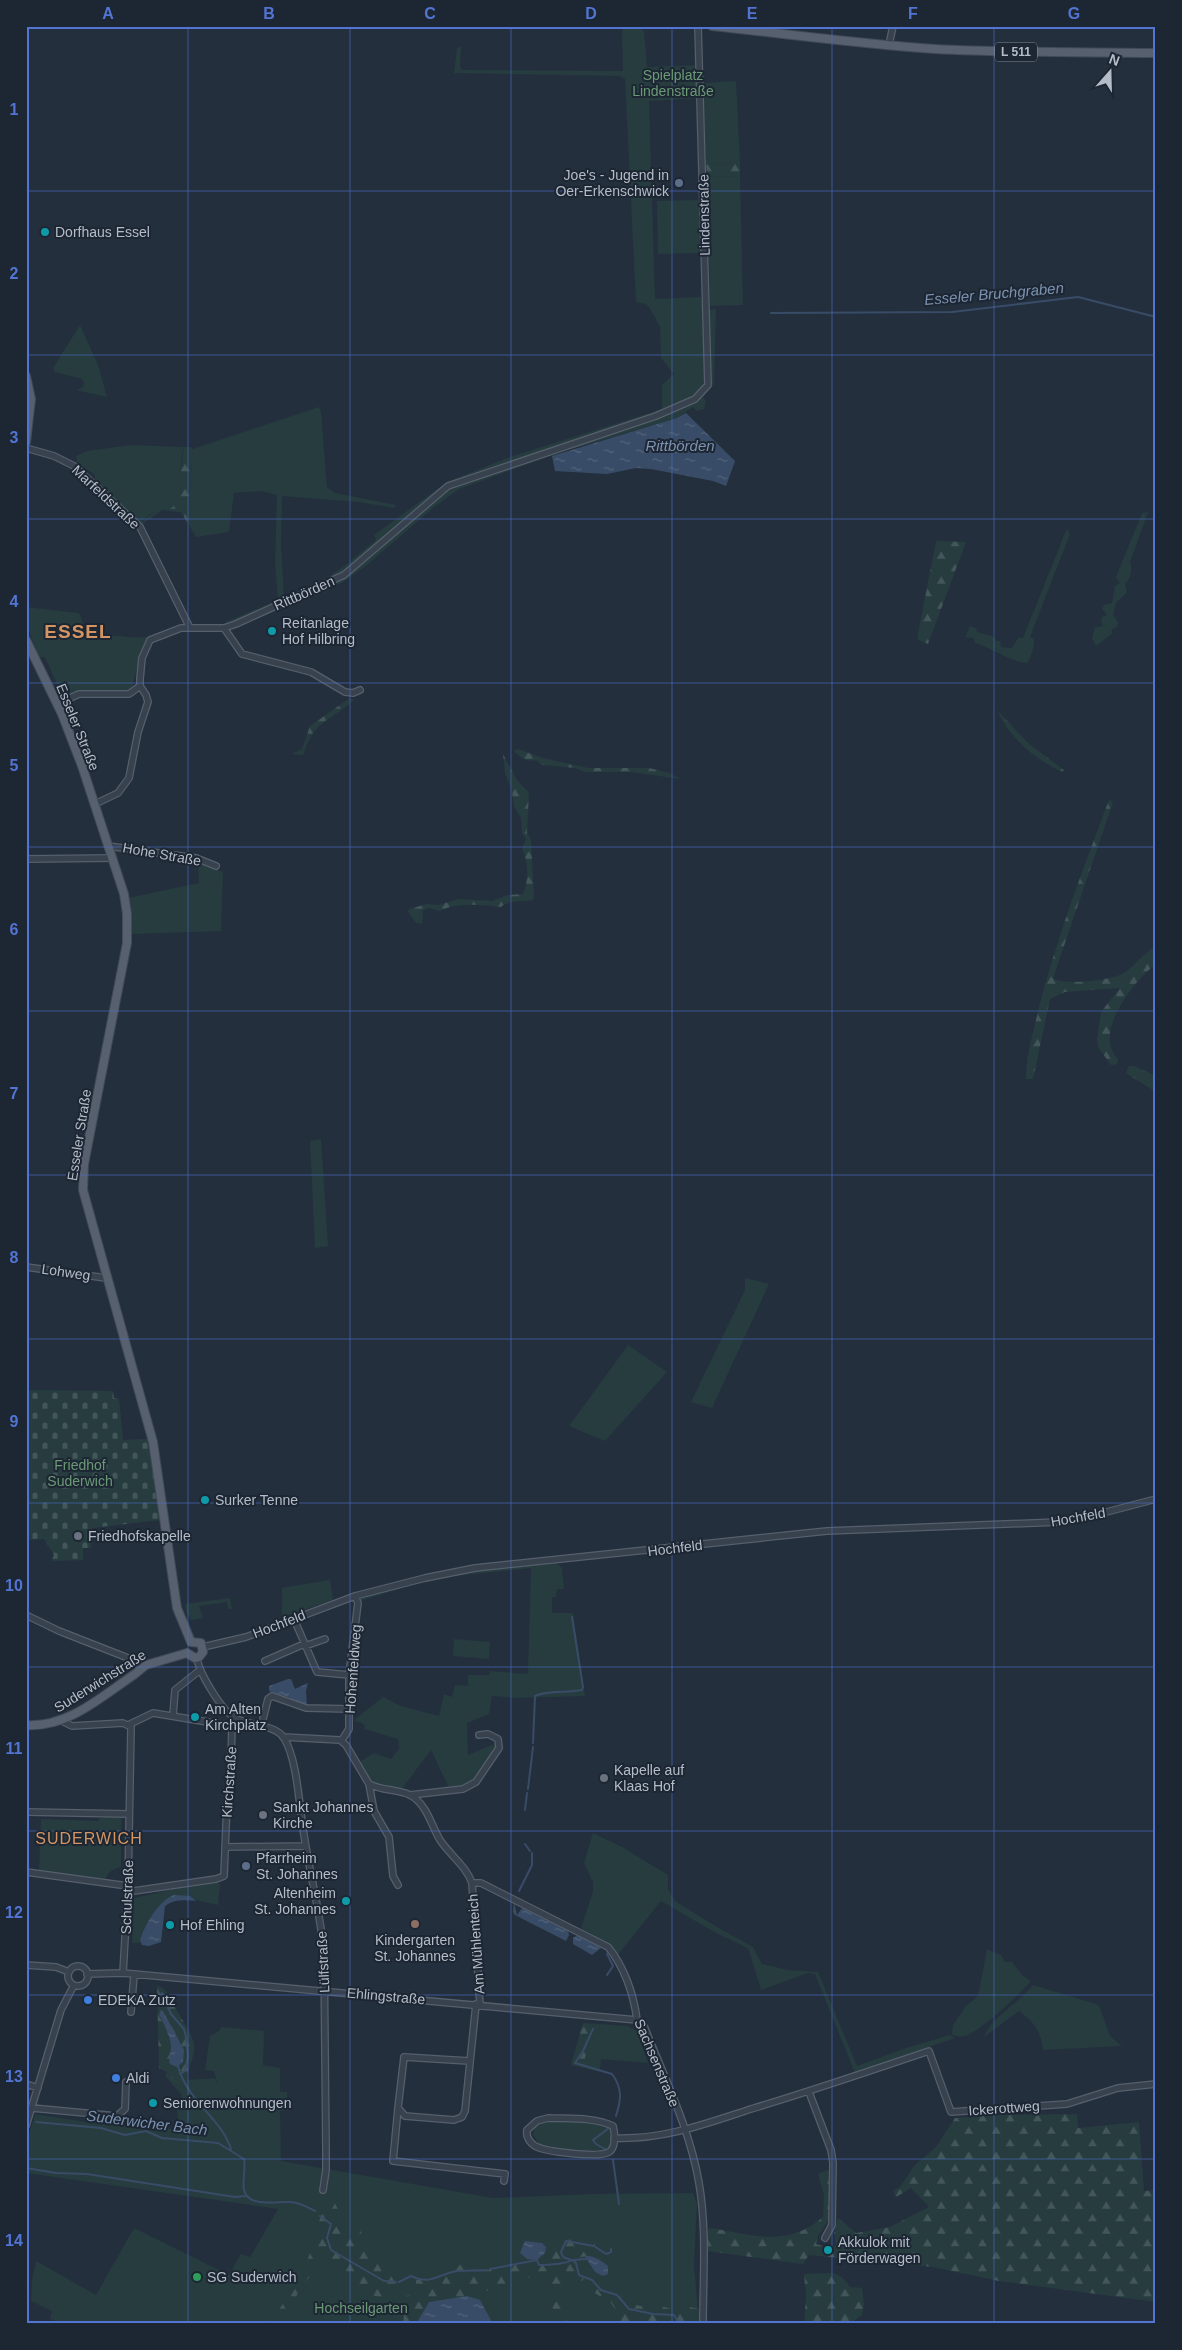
<svg xmlns="http://www.w3.org/2000/svg" width="1182" height="2350" font-family="Helvetica,sans-serif">
  <style>
    .green { fill: #263c3f }
    .forest { fill: url(#forest-firs) }
    .cemetery { fill: url(#cemetery-stones) }
    .water { fill: url(#water-ripples) }
    .lines { fill: none; stroke-linecap: round; stroke-linejoin: round }
    .stream { stroke: #394c67; stroke-width: 2 }
    .minor-casing { stroke: #565f6c; stroke-width: 8 }
    .major-casing { stroke: #414a57; stroke-width: 10 }
    .minor { stroke: #38414e; stroke-width: 5.5 }
    .major { stroke: #56606e; stroke-width: 8 }
    .grid { fill: none; stroke: #5274d3; stroke-width: 1; stroke-opacity: 0.55 }
    .service-dot { fill: #5c6f8a; stroke: #1d2633; stroke-width: 2 }
    .culture-dot { fill: #0f9aa8; stroke: #1d2633; stroke-width: 2 }
    .worship-dot { fill: #6b7280; stroke: #1d2633; stroke-width: 2 }
    .education-dot { fill: #8d6e63; stroke: #1d2633; stroke-width: 2 }
    .shop-dot { fill: #3f7fe0; stroke: #1d2633; stroke-width: 2 }
    .leisure-dot { fill: #2e9e5b; stroke: #1d2633; stroke-width: 2 }
    .labels { text-anchor: middle; stroke-width: 4; stroke-linejoin: round; paint-order: stroke }
    .shield { fill: #1d2633; stroke: #878f9c; stroke-width: 1 }
    .shield-label { font-size: 12px; font-weight: bold; fill: #b4bcc9 }
    .park-label { font-size: 14px; fill: #6b9a76; stroke: #1d2633 }
    .poi-label { font-size: 14px; fill: #b4bcc9; stroke: #1d2633; text-anchor: start }
    .street-label { font-size: 14px; fill: #b4bcc9; stroke: #1d2633 }
    .water-label { font-size: 15px; font-style: italic; fill: #7c92b1; stroke: #1d2633 }
    .quarter-label { font-size: 16px; letter-spacing: 1px; fill: #d59563; stroke: #1d2633 }
    .district-label { font-size: 19px; font-weight: bold; letter-spacing: 1px; fill: #d59563; stroke: #1d2633 }
    .neatline { fill: none; stroke: #5274d3; stroke-width: 2 }
    .grid-label { font-size: 16px; text-anchor: middle; font-weight: bold; fill: #5274d3 }
  </style>
  <defs>
    <pattern id="forest-firs" width="22" height="20" patternUnits="userSpaceOnUse" patternTransform="scale(1.25)"><rect width="22" height="20" fill="#263c3f"/><path d="M5 1l3.5 6h-7zM16 11l3.5 6h-7z" fill="#435659"/></pattern>
    <pattern id="cemetery-stones" width="16" height="16" patternUnits="userSpaceOnUse" patternTransform="scale(1.25)"><rect width="16" height="16" fill="#263c3f"/><path d="M2 7V4a2 2 0 0 1 4 0v3zM10 15v-3a2 2 0 0 1 4 0v3z" fill="#435659"/></pattern>
    <pattern id="water-ripples" width="26" height="14" patternUnits="userSpaceOnUse" patternTransform="scale(1.25)"><rect width="26" height="14" fill="#394c67"/><path d="M2 4q2-2 4 0t4 0M15 11q2-2 4 0t4 0" fill="none" stroke="#53647b"/></pattern>
  </defs>
  <rect width="100%" height="100%" fill="#242f3e"/>
  <path class="green" d="M622,28H639L644,31L647,67L698,65L700,98L649,101L655,299L701,297L703,311L716,309L714,384L703,397L706,401L704,409L697,411L693,407L677,418L555,454L459,489L433,508L367,565L345,581L327,591L228,630L226,622L278,600L275,563L277,495L261,491L234,493L229,532L196,537L187,522L193,449L319,407L321,412L327,487L335,493L396,505L395,508L358,502L282,496L281,545L284,597L317,585L347,564L376,540L374,535L447,482L510,457L662,409V385L674,374L661,358L660,327L651,310L646,304L636,302L625,79L620,76L454,73L457,48L461,46L460,67L462,70L623,71Z
    M736,81L740,163L706,164L703,83Z
    M740,176L743,305L710,306L707,177Z
    M700,200L701,253L658,254L657,201Z
    M80,325L98,365L107,397L76,390L83,387L84,383L82,379L55,372L53,368Z
    M131,445L184,447C179,462 183,496 174,507C170,511 164,508 159,510C151,512 146,518 140,524L95,479V475L77,462L76,456L87,451Z
    M1148,512L1130,562C1133,570 1131,578 1125,584L1127,592L1116,603L1113,615L1118,622L1117,627L1111,630L1113,633L1096,646L1092,638L1095,627L1103,626L1101,621L1102,617L1107,615L1102,609L1104,605L1112,603L1115,586L1120,583L1116,578L1118,572L1142,513Z
    M1067,528L1070,534L1030,637L1034,639C1034,647 1032,656 1027,663C1008,661 995,649 975,643L974,638L965,637L970,626L976,628L977,632L995,637L996,641H1000L1001,647L1012,648L1018,638H1023Z
    M26,607L79,613L88,635C109,633 129,639 150,637L140,657L132,687L125,691H79L64,695C55,684 52,669 44,657H39L27,626Z
    M198,863L223,872L221,931L131,934L128,898L199,883Z
    M321,1139L328,1246L315,1248L310,1141Z
    M745,1278L769,1284L712,1408L691,1402L745,1290Z
    M628,1345L667,1372L605,1441L569,1426Z
    M557,1563L562,1568L564,1589H557L556,1597H552V1613H573L585,1696L515,1698L492,1696L489,1714L467,1723L468,1755L494,1744L496,1749C484,1768 474,1788 449,1788L431,1750L401,1790C373,1786 374,1787 358,1763L374,1753L391,1759L399,1749L398,1739L364,1729L365,1725L354,1720L383,1697L401,1706L439,1716L444,1694L452,1697L455,1685L468,1686V1675H489L490,1671L528,1674L531,1568L455,1576L412,1585L360,1601L361,1598L473,1569Z
    M330,1580L333,1600L282,1617V1588Z
    M230,1598L232,1609H228L227,1602L199,1606L203,1618L191,1620L186,1612L185,1604Z
    M454,1639L490,1642L489,1659L453,1656Z
    M121,1817V1867C114,1868 108,1872 106,1879L39,1871L41,1819L99,1821V1818Z
    M593,1833L622,1847L668,1875V1889L675,1901L717,1927L753,1947L762,1964L788,1970L818,1972L857,2066L906,2048L950,2035L955,2038L855,2073L815,1974L808,1973L761,1990L748,1948L716,1933L661,1901L617,1956L609,1945L581,1928L593,1892V1882L584,1863Z
    M217,1880L220,1885L218,1905L174,1895C160,1908 141,1924 140,1943H132L134,1898Z
    M987,1949L1001,1955L1005,1962H1012L1022,1975L1031,1981C1021,1993 978,2034 964,2036C961,2037 956,2036 952,2035L953,2025L966,2006L978,1996Z
    M1033,1985L1099,2005L1110,2036L1122,2046L1043,2050C1041,2031 1034,2022 1019,2011L984,2037C990,2018 1019,2003 1033,1985Z
    M583,2023L628,2026L637,2031L648,2063L601,2059L600,2072L571,2065Z
    M221,2027L264,2031L263,2065L280,2068V2092H287V2110L280,2111L281,2161L493,2198L591,2194L693,2193L697,2204L694,2264L699,2324H65L50,2319L52,2311L31,2301L32,2280L36,2261L96,2295L134,2228L229,2275L241,2254L250,2257L278,2209L26,2173V2144L35,2114L92,2123L173,2129L178,2120L177,2110L183,2103L181,2094L165,2076L167,2072L179,2087L187,2080L215,2078L218,2085L214,2071L205,2070L210,2036L219,2031Z
    M555,2121C568,2121 602,2119 611,2129L610,2149L578,2152L539,2144L533,2135C534,2122 544,2122 555,2121Z"/>
  <path class="forest" d="M740,163V176L707,177L706,164Z
    M184,447H190L193,449L187,522L181,512L162,510L141,525L140,524L156,510L170,509L174,506L178,494Z
    M936,541L966,542L928,644L917,639Z
    M350,698L354,700C328,723 315,719 303,755L292,754L302,749L310,726Z
    M997,710L1029,744L1064,770L1062,772C1034,758 1010,739 997,710Z
    M518,749L543,758L588,768H649L669,773L681,779L631,772H585L576,768L542,765L536,760C526,762 521,758 514,751Z
    M503,754L517,780L529,793L527,833L531,840L534,899C523,904 511,898 501,907C483,905 456,902 440,911L429,908L423,910L422,924L416,923L407,910L426,904L439,905L458,899L492,901L508,895L523,894C529,879 529,864 522,849L526,839L522,833L521,818L514,806L512,792L505,773Z
    M1109,800L1113,802L1053,978C1063,986 1111,980 1122,974C1134,968 1142,954 1156,946V964C1134,981 1092,1033 1118,1059L1117,1064L1111,1065L1098,1047L1097,1040L1101,1012L1120,988L1065,992L1050,999L1033,1079H1026C1026,1056 1033,1034 1038,1011C1056,940 1083,869 1109,800Z
    M1129,1066H1134L1156,1076V1092L1126,1073Z
    M157,1986L163,1988L169,1995C175,2012 191,2028 194,2045C196,2058 186,2068 187,2080L179,2087L167,2072L159,2068Z
    M583,2023L599,2025L591,2040L582,2067L571,2065Z
    M1077,2114L1078,2128L1139,2122L1144,2191L1156,2190V2302L999,2281L933,2267L809,2255L803,2264L707,2251V2232L710,2228C753,2235 787,2248 823,2217L824,2195L818,2174L827,2170L831,2171L830,2218L818,2236L816,2244L830,2248L836,2245L834,2233L838,2218L856,2233L890,2227L929,2207L911,2188L896,2197L893,2191L900,2187L915,2165L936,2147L955,2118L993,2115Z
    M325,2201L334,2202L339,2211L336,2217V2225L354,2224L360,2228L368,2255L378,2257L398,2272L402,2286L394,2303L355,2289L345,2278L322,2264L303,2284L281,2324H269L289,2295L309,2256Z
    M563,2237L595,2243L594,2256L580,2257C585,2265 589,2273 582,2281H563L560,2295L565,2304L567,2324H545L554,2320L555,2316L541,2274L480,2293V2300L467,2296L429,2302L416,2324H403L406,2296L415,2294L416,2280L469,2262L481,2266L485,2271L525,2259L533,2261L543,2256L549,2261L557,2248L556,2242Z
    M832,2273C842,2275 845,2280 850,2287L862,2288L864,2304L862,2315L850,2324H804L806,2296L804,2274Z
    M592,2274H597L604,2280L603,2286C618,2289 623,2300 637,2305C648,2309 656,2304 665,2307C676,2310 674,2314 686,2306L699,2309V2324L618,2322L619,2315L607,2297L600,2296L593,2292L592,2285L588,2283Z"/>
  <path class="cemetery" d="M26,1390L113,1391L114,1398L119,1399L123,1440L148,1439L160,1520L92,1528L91,1548H83V1560L51,1561L54,1555L44,1539L26,1540V1407H29Z"/>
  <path class="water" d="M686,413L735,461L726,486L713,481L651,469L636,468L607,474L555,471L552,456L677,418Z
    M288,1679H291L295,1689L308,1683L306,1691L307,1706L292,1703L290,1698L269,1691V1686Z
    M174,1895L190,1896L196,1901C185,1900 174,1899 165,1906L161,1942L149,1946L142,1945L140,1940C144,1926 159,1900 174,1895Z
    M514,1903L517,1915L522,1908L568,1931L569,1935L566,1941L515,1915L513,1912Z
    M578,1935L601,1948L592,1955L573,1944V1938Z
    M161,2010L163,2011L184,2050L183,2062L177,2067L170,2064C168,2058 171,2055 171,2048C171,2036 164,2025 159,2014Z
    M525,2241L542,2243L546,2247L545,2253L537,2260L527,2259L520,2253Z
    M585,2256C594,2255 602,2261 608,2266V2274L603,2276L595,2272Z
    M467,2296L480,2300L493,2324H416L429,2302Z"/>
  <g class="lines">
    <path class="stream" d="M771,313L952,312L1078,297L1156,317
      M533,1743L535,1696C546,1690 568,1693 582,1690L583,1687L572,1617
      M528,1789L533,1747
      M525,1810L527,1793
      M525,1844L530,1851
      M519,1891L532,1865V1853
      M607,1954L613,1966L607,1975
      M162,1993L171,2014L184,2029L186,2037L188,2056L185,2071L180,2074
      M593,2029L583,2051L575,2063L612,2074C623,2089 621,2100 616,2116
      M178,2066C187,2101 221,2118 231,2149
      M36,2122L101,2128L125,2135L146,2131L162,2138L218,2143L244,2159C246,2169 242,2180 244,2190C248,2208 277,2201 290,2202C299,2202 307,2207 315,2211
      M605,2149L596,2144L593,2140L609,2128
      M613,2160L619,2204
      M26,2168L56,2173L87,2174L235,2197L246,2196
      M320,2216L331,2224L327,2238L331,2250L384,2281L396,2282
      M571,2260L563,2257L561,2252L566,2241L594,2246L606,2254L611,2252V2249
      M574,2260L586,2259
      M490,2269L537,2260L539,2265C547,2265 566,2264 572,2260L576,2263L579,2275L592,2280L601,2290L617,2295L629,2309L653,2314L674,2315L680,2324
      M399,2282L411,2276C432,2286 439,2273 458,2271C468,2270 477,2271 487,2270"/>
    <defs>
      <path id="minor" d="M889,45L893,26
        M26,448L54,456L74,466L140,527L189,626
        M224,628L242,654L311,672L345,692L353,693L360,690
        M57,704L79,694H129L140,686
        M95,804L118,793L129,778L138,732L148,702L146,695L140,686V679L142,658L150,640L181,628H224L236,624L344,575L448,486L656,416L695,399L708,385L698,26
        M108,846L196,858L216,866
        M26,859L113,858
        M26,1267L106,1278
        M26,1615L59,1631L146,1665
        M294,1619L317,1672L349,1675
        M305,1646L325,1639
        M203,1647L246,1637L355,1596L425,1578L475,1568L827,1531L1058,1522L1095,1515L1156,1499
        M197,1658C199,1673 222,1711 235,1718C249,1726 275,1724 284,1738C298,1761 299,1808 304,1835C310,1874 320,1912 324,1952L326,2150V2170L323,2190
        M265,1661L304,1644
        M173,1716L175,1690L200,1670
        M62,1721L72,1726L123,1723L131,1727L128,1886L123,1973
        M128,1725L153,1713L232,1726
        M261,1727L268,1699L272,1696L306,1708L349,1709
        M283,1737L340,1740L346,1745L369,1784L374,1811L389,1837L393,1876L398,1885
        M342,1740L349,1729V1675L358,1603L355,1596
        M369,1784C382,1791 398,1789 410,1795C427,1804 431,1825 440,1840C450,1855 466,1866 472,1883L480,2005
        M410,1795L463,1789L476,1782L499,1748L498,1739L488,1734L479,1735
        M26,1812L129,1814
        M225,1847L305,1846
        M26,1872L128,1886
        M472,1883H481L608,1947C624,1966 634,1995 637,2020
        M127,1892L216,1879L224,1876L227,1802L230,1795L232,1726L235,1718
        M26,1965L56,1967L69,1972
        M68 1976a10 10 0 1 1 20 0a10 10 0 1 1-20 0Z
        M87,1974L123,1973L637,2020L644,2026C664,2077 690,2129 699,2183C707,2229 703,2278 703,2324
        M131,2012L134,1975
        M469,2061L404,2057L398,2108L405,2116L454,2120L462,2117L465,2111L476,2004
        M26,2084L38,2088
        M809,2092L831,2150L833,2163L832,2225L825,2238
        M32,2108L117,2116L125,2109L126,2082
        M398,2108L393,2161L505,2174L504,2181
        M548,2118C569,2119 594,2117 613,2126C615,2133 616,2148 609,2152C599,2158 546,2152 535,2146C529,2142 526,2136 527,2130L537,2121Z
        M26,2126L61,2010L74,1985
        M614,2138C663,2140 705,2124 751,2109C811,2091 870,2071 929,2051L951,2112L1067,2104L1118,2088L1156,2084"/>
      <path id="major" d="M712,26C787,34 861,44 935,49C1009,53 1082,52 1156,53
        M26,376L31,399L26,442
        M26,640L62,714L82,766L124,894L127,914V943L84,1164L83,1190L153,1442L177,1608L191,1642
        M187,1653L195,1658L199,1657L203,1652L201,1643L191,1642
        M26,1725C68,1728 102,1696 135,1674L146,1665L187,1653"/>
    </defs>
    <use href="#minor" class="minor-casing"/>
    <use href="#major" class="major-casing"/>
    <use href="#minor" class="minor"/>
    <use href="#major" class="major"/>
  </g>
  <path class="grid" d="M188,26V2324M350,26V2324M511,26V2324M672,26V2324M832,26V2324M994,26V2324M26,191H1156M26,355H1156M26,519H1156M26,683H1156M26,847H1156M26,1011H1156M26,1175H1156M26,1339H1156M26,1503H1156M26,1667H1156M26,1831H1156M26,1995H1156M26,2159H1156"/>
  <g class="service-dot">
    <circle cx="679" cy="183" r="5"/>
    <circle cx="246" cy="1866" r="5"/>
  </g>
  <g class="culture-dot">
    <circle cx="45" cy="232" r="5"/>
    <circle cx="272" cy="631" r="5"/>
    <circle cx="205" cy="1500" r="5"/>
    <circle cx="195" cy="1717" r="5"/>
    <circle cx="346" cy="1901" r="5"/>
    <circle cx="170" cy="1925" r="5"/>
    <circle cx="153" cy="2103" r="5"/>
    <circle cx="828" cy="2250" r="5"/>
  </g>
  <g class="worship-dot">
    <circle cx="78" cy="1536" r="5"/>
    <circle cx="604" cy="1778" r="5"/>
    <circle cx="263" cy="1815" r="5"/>
  </g>
  <circle class="education-dot" cx="415" cy="1924" r="5"/>
  <g class="shop-dot">
    <circle cx="88" cy="2000" r="5"/>
    <circle cx="116" cy="2078" r="5"/>
  </g>
  <circle class="leisure-dot" cx="197" cy="2277" r="5"/>
  <g class="labels">
    <rect class="shield" x="995" y="42.5" width="42" height="19" rx="4"/>
    <g class="shield-label">
      <text x="1016" y="56">L 511</text>
    </g>
    <g class="park-label">
      <text x="673" y="80">Spielplatz<tspan x="673" dy="16">Lindenstraße</tspan></text>
      <text x="80" y="1470">Friedhof<tspan x="80" dy="16">Suderwich</tspan></text>
      <text x="361" y="2313">Hochseilgarten</text>
    </g>
    <g class="poi-label">
      <text x="669" y="180" text-anchor="end">Joe's - Jugend in<tspan x="669" dy="16">Oer-Erkenschwick</tspan></text>
      <text x="55" y="237">Dorfhaus Essel</text>
      <text x="282" y="628">Reitanlage<tspan x="282" dy="16">Hof Hilbring</tspan></text>
      <text x="215" y="1505">Surker Tenne</text>
      <text x="88" y="1541">Friedhofskapelle</text>
      <text x="205" y="1714">Am Alten<tspan x="205" dy="16">Kirchplatz</tspan></text>
      <text x="614" y="1775">Kapelle auf<tspan x="614" dy="16">Klaas Hof</tspan></text>
      <text x="273" y="1812">Sankt Johannes<tspan x="273" dy="16">Kirche</tspan></text>
      <text x="256" y="1863">Pfarrheim<tspan x="256" dy="16">St. Johannes</tspan></text>
      <text x="336" y="1898" text-anchor="end">Altenheim<tspan x="336" dy="16">St. Johannes</tspan></text>
      <text x="180" y="1930">Hof Ehling</text>
      <text x="415" y="1945" text-anchor="middle">Kindergarten<tspan x="415" dy="16">St. Johannes</tspan></text>
      <text x="98" y="2005">EDEKA Zutz</text>
      <text x="126" y="2083">Aldi</text>
      <text x="163" y="2108">Seniorenwohnungen</text>
      <text x="838" y="2247">Akkulok mit<tspan x="838" dy="16">Förderwagen</tspan></text>
      <text x="207" y="2282">SG Suderwich</text>
    </g>
    <g class="street-label">
      <text transform="translate(704 215) rotate(-91)" y="5">Lindenstraße</text>
      <text transform="translate(106 497) rotate(43)" y="5">Marfeldstraße</text>
      <text transform="translate(304 593) rotate(-24)" y="5">Rittbörden</text>
      <text transform="translate(78 727) rotate(68)" y="5">Esseler Straße</text>
      <text transform="translate(162 854) rotate(10)" y="5">Hohe Straße</text>
      <text transform="translate(79 1135) rotate(-81)" y="5">Esseler Straße</text>
      <text transform="translate(66 1272) rotate(8)" y="5">Lohweg</text>
      <text transform="translate(1078 1517) rotate(-10)" y="5">Hochfeld</text>
      <text transform="translate(675 1548) rotate(-7)" y="5">Hochfeld</text>
      <text transform="translate(279 1624) rotate(-21)" y="5">Hochfeld</text>
      <text transform="translate(353 1669) rotate(-86)" y="5">Hohenfeldweg</text>
      <text transform="translate(100 1681) rotate(-32)" y="5">Suderwichstraße</text>
      <text transform="translate(229 1782) rotate(-86)" y="5">Kirchstraße</text>
      <text transform="translate(127 1897) rotate(-88)" y="5">Schulstraße</text>
      <text transform="translate(476 1944) rotate(-94)" y="5">Am Mühlenteich</text>
      <text transform="translate(323 1962) rotate(-93)" y="5">Lülfstraße</text>
      <text transform="translate(386 1996) rotate(5)" y="5">Ehlingstraße</text>
      <text transform="translate(657 2063) rotate(67)" y="5">Sachsenstraße</text>
      <text transform="translate(1004 2108) rotate(-4)" y="5">Ickerottweg</text>
    </g>
    <g class="water-label">
      <text transform="translate(994 294) rotate(-5)" y="5">Esseler Bruchgraben</text>
      <text x="680" y="451">Rittbörden</text>
      <text transform="translate(147 2123) rotate(7)" y="5">Suderwicher Bach</text>
    </g>
    <g class="quarter-label">
      <text x="89" y="1844">SUDERWICH</text>
    </g>
    <g class="district-label">
      <text x="78" y="638">ESSEL</text>
    </g>
  </g>
  <rect width="1182" height="2350" fill="none" stroke="#1d2633" stroke-width="55"/>
  <g transform="translate(1110 72) rotate(20)" stroke="#1d2633" stroke-width="4" paint-order="stroke">
  <path d="M0-4L9 19L0 12L-9 19Z" fill="#b4bcc9"/>
  <text y="-8" font-size="14" font-weight="bold" text-anchor="middle" fill="#b4bcc9">N</text>
  </g>
  <rect x="28" y="28" width="1126" height="2294" class="neatline"/>
  <g class="grid-label">
    <text x="108" y="19">A</text>
    <text x="269" y="19">B</text>
    <text x="430" y="19">C</text>
    <text x="591" y="19">D</text>
    <text x="752" y="19">E</text>
    <text x="913" y="19">F</text>
    <text x="1074" y="19">G</text>
    <text x="14" y="115">1</text>
    <text x="14" y="279">2</text>
    <text x="14" y="443">3</text>
    <text x="14" y="607">4</text>
    <text x="14" y="771">5</text>
    <text x="14" y="935">6</text>
    <text x="14" y="1099">7</text>
    <text x="14" y="1263">8</text>
    <text x="14" y="1427">9</text>
    <text x="14" y="1591">10</text>
    <text x="14" y="1754">11</text>
    <text x="14" y="1918">12</text>
    <text x="14" y="2082">13</text>
    <text x="14" y="2246">14</text>
  </g>
</svg>
